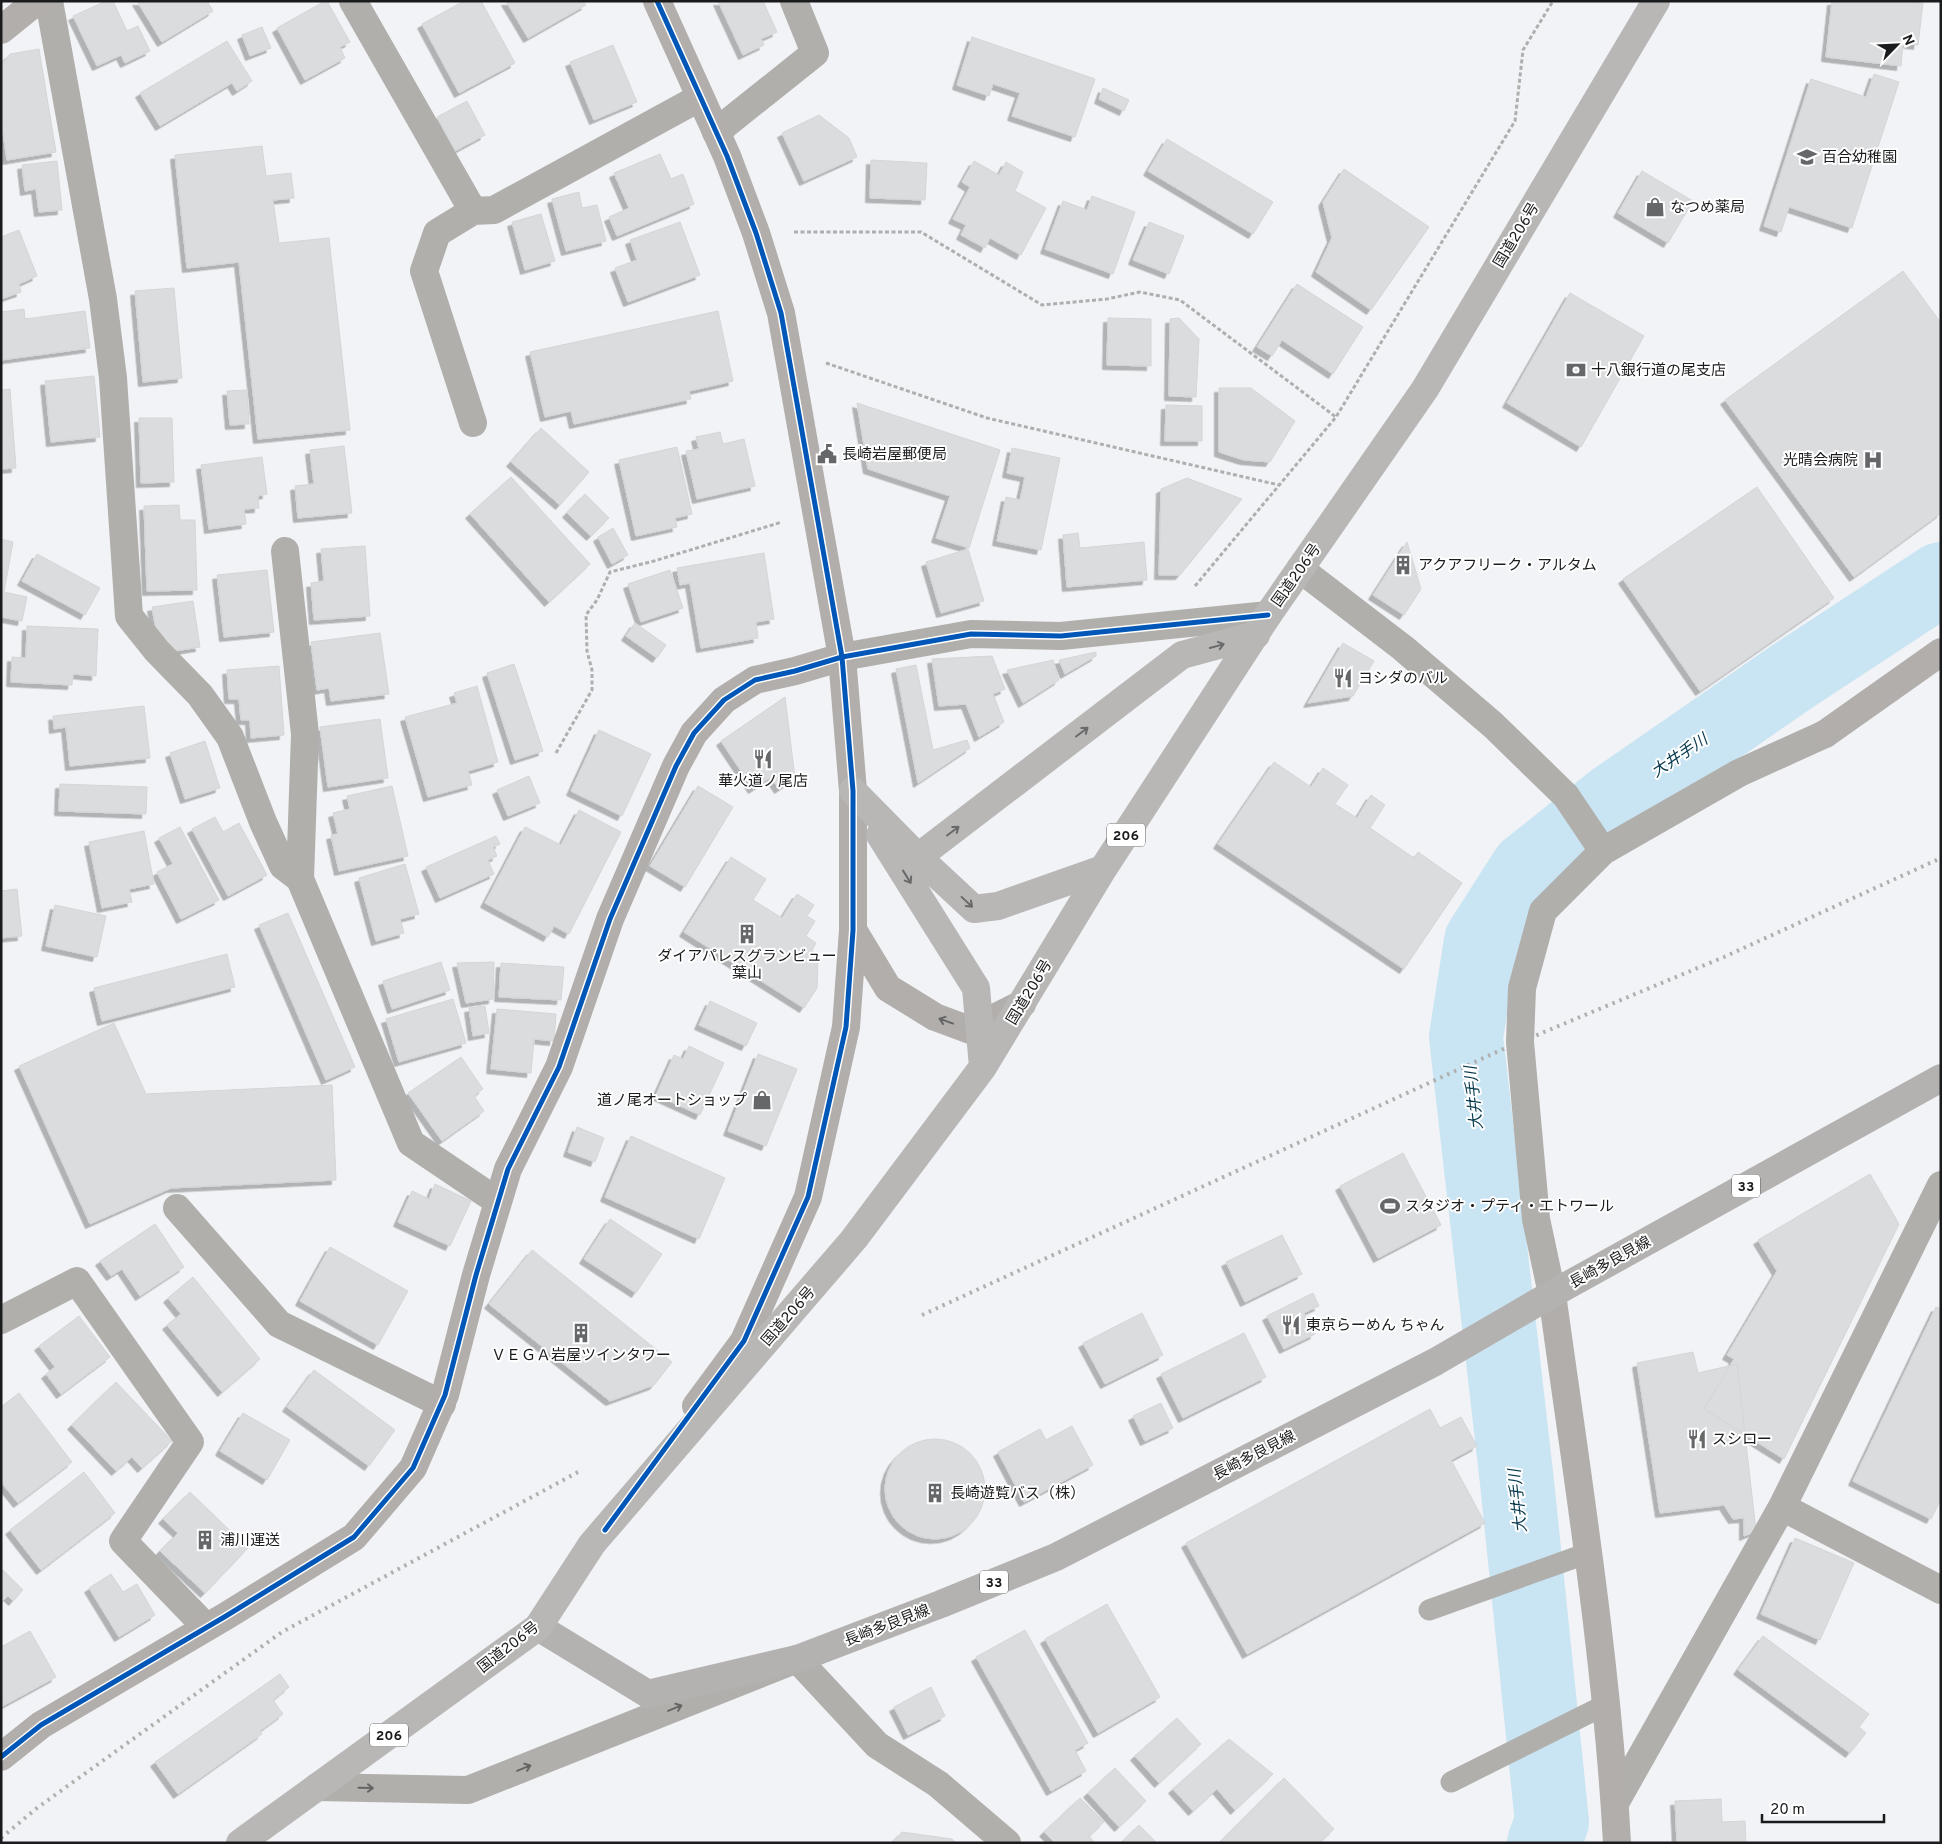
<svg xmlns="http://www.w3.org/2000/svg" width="1942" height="1844" font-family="Overpass,'Noto Sans JP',sans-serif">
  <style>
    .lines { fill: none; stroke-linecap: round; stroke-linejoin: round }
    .river { stroke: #c9e4f2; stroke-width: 74 }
    .building { fill: #dbdcde; stroke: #d4d5d7; filter: url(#shadow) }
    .path { stroke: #b0afaf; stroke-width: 3; stroke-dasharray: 4 2.5; stroke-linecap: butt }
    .lane { stroke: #b1afac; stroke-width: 21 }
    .street { stroke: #b1afac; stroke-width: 28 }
    .secondary { stroke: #b1aeab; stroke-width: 28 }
    .primary { stroke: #b4b2b0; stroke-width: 28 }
    .highway { stroke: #b8b7b6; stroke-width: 28 }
    .rail { stroke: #b0b0af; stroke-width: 4; stroke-dasharray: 2.5 5; stroke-linecap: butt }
    .cycleway-casing { stroke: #fff; stroke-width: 8 }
    .cycleway { stroke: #0057b8; stroke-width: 5 }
    .oneway { stroke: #69696a }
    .oneway2 { stroke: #666464 }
    .oneway3 { stroke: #666564 }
    .labels { text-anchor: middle; stroke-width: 4; stroke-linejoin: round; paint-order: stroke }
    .shield { fill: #fff; stroke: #5f5f61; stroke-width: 1 }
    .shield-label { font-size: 14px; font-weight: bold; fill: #1a1b1d }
    .poi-label { font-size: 15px; fill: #1a1b1d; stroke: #fff; text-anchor: start }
    .street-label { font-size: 15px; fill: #1a1b1d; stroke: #fff }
    .water-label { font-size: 16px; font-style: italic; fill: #07394e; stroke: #fff }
  </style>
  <defs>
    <filter id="shadow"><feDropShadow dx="-4.5" dy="4.5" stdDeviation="0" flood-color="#0004"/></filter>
  </defs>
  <rect width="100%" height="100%" fill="#f2f3f6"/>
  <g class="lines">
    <path class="river" d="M1544,1843L1552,1822L1517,1482L1466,1037L1481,941L1527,869L1615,799L1793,676L1941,579"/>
  </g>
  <path class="building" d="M106,1H113L127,31L138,26L150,51L125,63L121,55L97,66L73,16Z
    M137,1H207L213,11L162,42Z
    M325,1H327L350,42L340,47L345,58L305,80L277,28Z
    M464,1H481L515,63L459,93L422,24Z
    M506,1H583L586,5L528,38Z
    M718,1H763L777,32L761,39L764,45L743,55Z
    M1832,1H1909L1923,3L1918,45L1903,43L1901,66L1826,57Z
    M262,27L271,48L250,56L242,35Z
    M972,37L1095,79L1075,137L1012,116L1020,93L993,84L989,96L957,85Z
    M227,41L252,81L237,91L232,83L160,126L140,93Z
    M613,45L637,102L594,120L570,62Z
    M39,49L56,152L7,160L1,120V65L10,54Z
    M1874,74L1899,82L1852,228L1789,207L1781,232L1764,226L1811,79L1866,97Z
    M1103,88L1129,100L1124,111L1099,99Z
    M467,101L485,135L455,151L437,117Z
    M819,115L849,138L857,157L804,181L782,133Z
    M1167,139L1273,202L1253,234L1148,171Z
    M262,146L266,176L291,173L294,198L273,200L279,243L329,238L350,430L258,439L239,262L187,268L175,155Z
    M660,154L671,179L683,174L694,204L617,236L609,217L629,208L614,173Z
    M871,160L927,163L925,200L870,198Z
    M57,161L62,210L39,212L36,189L25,191L22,165Z
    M974,161L999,175L1006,162L1023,172L1015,191L1046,208L1021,255L990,238L985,248L961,235L966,225L953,219L970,187L962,182Z
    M1344,169L1429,227L1371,310L1316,272L1332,238L1323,202Z
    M1642,171L1693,201L1668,243L1618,213Z
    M579,192L582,208L597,205L606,241L566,251L552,199Z
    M1092,196L1135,212L1113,274L1045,249L1063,201L1087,210Z
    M541,214L555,261L525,270L512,222Z
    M680,222L700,275L628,302L615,268L637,260L630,240Z
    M1149,222L1184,236L1169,274L1133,260Z
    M19,230L37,276L19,284L21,292L1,299V237Z
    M1903,271L1941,323V513L1854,577L1725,400Z
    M1297,284L1363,327L1333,374L1282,340L1272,356L1257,347Z
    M174,288L182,378L143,382L135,291Z
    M1570,293L1644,336L1581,447L1507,403Z
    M24,309L25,319L85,311L90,348L1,360V312Z
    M718,311L733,381L689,391L691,399L574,424L571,411L545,417L530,352Z
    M1108,318L1151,319V366L1107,365Z
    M1179,318L1199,339L1196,397L1169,396L1170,319Z
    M94,376L100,437L51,442L45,381Z
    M1219,388H1251L1295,421L1270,462L1244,460L1219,452Z
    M10,389L16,468L1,469V390Z
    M247,390L249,424L230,425L227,391Z
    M857,403L1000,450L969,548L936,538L950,496L868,469Z
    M1166,405L1202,406V441H1165Z
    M139,418H172L174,482L141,483Z
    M541,428L589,472L560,505L511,462Z
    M720,432L723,444L744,439L755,486L697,499L686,451L699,449L696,437Z
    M344,446L352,513L298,518L295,486L314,484L310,450Z
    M677,447L692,514L675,518L677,527L636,536L619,460Z
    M1012,448L1060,458L1041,550L997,541L1006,497L1020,500L1025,477L1007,473Z
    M262,457L267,494L258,496L259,508L244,509L246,524L209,529L201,465Z
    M511,477L590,564L549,602L470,514Z
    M1187,478L1242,499L1180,575H1159L1161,489Z
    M1757,487L1834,598L1700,691L1623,579Z
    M585,494L609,518L591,536L567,513Z
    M179,505L180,520H195L197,590L147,591L144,506Z
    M613,528L628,555L612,564L598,537Z
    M1078,533L1080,548L1144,542L1147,580L1067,587L1063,535Z
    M1,539L13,542L4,592L27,597L22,621L1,617Z
    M1407,542L1421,589L1404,615L1373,595Z
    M365,546L370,616L314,620L311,583L324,581L321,549Z
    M968,549L984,601L941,613L926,562Z
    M764,553L774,619L756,622L758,638L701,648L690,583L680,585L677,568Z
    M37,554L100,588L85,615L22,581Z
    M267,570L274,632L224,637L217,575Z
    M670,570L683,608L641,622L628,584Z
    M193,601L200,647L175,651L156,630L152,607Z
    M635,623L666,645L657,658L626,636Z
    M27,626L98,629L96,676L73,674L72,685L11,682L12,657L26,658Z
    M380,633L389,694L331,701L329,688L317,690L311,642Z
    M1343,643L1374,661L1353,696L1308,703Z
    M1096,652V656L1065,674L1059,660Z
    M992,656L1005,689L993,694L1004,722L979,737L966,704L939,706L932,659Z
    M1053,660L1059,680L1023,703L1007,670Z
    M514,664L543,751L515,760L487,673Z
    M916,665L933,750L967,740L970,748L918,783L896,669Z
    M279,666L284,735L251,738L250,720H241L239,699H229L227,670Z
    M477,686L498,762L468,771L472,785L428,797L405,717L457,703L454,693Z
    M785,697L795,778L779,789L771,777L753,789L721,741Z
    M144,706L150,758L70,766L66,727L54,729L53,716Z
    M380,719L388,778L328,787L320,727Z
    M599,730L651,754L622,816L571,791Z
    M205,741L220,788L185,799L170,753Z
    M1274,762L1311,787L1323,768L1348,785L1335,804L1357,818L1371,795L1385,805L1370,828L1414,858L1418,852L1462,883L1404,969L1218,844Z
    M529,776L540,803L508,816L497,790Z
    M60,784L147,787L146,814L59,811Z
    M392,786L408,856L339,871L331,835L338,834L333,813L350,809L347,796Z
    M698,786L733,807L685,887L650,866Z
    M579,810L621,832L569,934L554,926L548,937L485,903L525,827L561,845Z
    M215,817L223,832L239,823L267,875L228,896L192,829Z
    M180,827L219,900L181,919L157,872L173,864L159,838Z
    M144,831L154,884L129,889L132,902L102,908L89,842Z
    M496,836L500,844L493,847L497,856L488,860L494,874L440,898L426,867Z
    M731,857L766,879L753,900L782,918L797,894L814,905L807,916L815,921L806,936L816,943L812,950L818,957L817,988L804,1008L684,932Z
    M405,864L419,914L400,919L404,933L376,941L359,878Z
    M17,889L22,936L1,938V891Z
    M55,905L106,916L97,957L46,946Z
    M288,913L355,1067L326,1080L259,925Z
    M227,954L235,987L102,1021L94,988Z
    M441,962L450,990L392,1009L383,981Z
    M494,962L493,999L466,1003L457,963Z
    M501,963L564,967L561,1000L499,997Z
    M453,999L466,1043L399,1062L386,1019Z
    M710,1001L757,1023L746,1046L699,1025Z
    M485,1006L489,1033L473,1036L469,1008Z
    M497,1009L556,1014L554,1041L534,1039L531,1073L491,1069Z
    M114,1023L146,1094L332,1085L336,1180L171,1188L90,1224L19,1066Z
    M689,1046L724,1063L700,1115L656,1095L674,1055L683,1059Z
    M758,1054L797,1069L766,1146L728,1131Z
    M461,1057L483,1089L474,1096L484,1111L442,1141L408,1093Z
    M577,1127L604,1138L595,1162L568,1152Z
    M631,1136L725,1178L699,1239L605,1197Z
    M1403,1153L1441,1225L1378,1258L1340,1186Z
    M1870,1174L1899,1224L1784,1459L1704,1409L1734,1359L1727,1355L1777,1271L1758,1240Z
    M435,1184L471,1201L450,1246L398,1222L412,1191L429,1199Z
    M610,1219L662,1254L636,1293L584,1259Z
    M155,1224L184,1267L140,1296L122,1269L111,1276L100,1261Z
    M1282,1235L1302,1274L1245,1302L1226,1262Z
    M330,1247L408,1291L378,1345L300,1301Z
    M532,1250L672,1362L654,1385L610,1401L489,1304Z
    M193,1277L260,1359L222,1392L167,1325L181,1314L168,1298Z
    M1313,1293L1319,1306L1304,1313L1315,1334L1284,1349L1267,1316Z
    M1936,1307L1941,1309V1499L1931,1519L1853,1481Z
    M1142,1313L1163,1355L1105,1384L1083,1343Z
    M79,1316L110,1357L61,1394L46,1374L55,1367L39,1346Z
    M1244,1333L1266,1377L1183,1418L1161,1374Z
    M1693,1352L1698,1373L1737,1364L1756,1531L1744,1536V1518L1733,1519L1724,1505L1660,1513L1637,1363Z
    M314,1370L395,1430L369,1466L287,1407Z
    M116,1382L172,1441L142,1468L132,1457L116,1471L72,1425Z
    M19,1393L72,1462L18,1503L1,1482V1407Z
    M1161,1403L1173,1428L1145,1441L1133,1416Z
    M1430,1409L1440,1428L1461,1417L1477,1446L1451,1460L1485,1523L1247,1654L1186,1543Z
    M243,1413L290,1440L267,1480L220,1451Z
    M1072,1426L1093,1465L1024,1502L998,1452L1040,1429L1046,1440Z
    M885 1489a50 50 0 1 1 100 0a50 50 0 1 1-100 0Z
    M84,1472L115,1513L41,1570L10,1530Z
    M190,1492L248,1548L205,1593L160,1551L178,1533L163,1519Z
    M1795,1538L1854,1563L1820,1640L1761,1614Z
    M1,1568L23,1590L13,1601L8,1596L1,1603Z
    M111,1574L123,1592L137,1584L155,1615L119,1637L89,1588Z
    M1107,1604L1160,1697L1098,1733L1045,1639Z
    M1025,1630L1088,1743L1075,1750L1086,1771L1051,1791L976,1657Z
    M30,1631L56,1677L1,1707V1647Z
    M1763,1636L1869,1714L1859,1727L1866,1733L1850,1753L1738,1670Z
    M280,1674L289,1687L273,1700L283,1714L260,1731L262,1734L178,1794L155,1762Z
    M931,1687L945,1716L908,1735L894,1707Z
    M1177,1718L1201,1744L1159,1783L1135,1756Z
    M1229,1739L1273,1774L1235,1810L1217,1789L1193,1811L1173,1789Z
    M1115,1768L1146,1801L1119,1827L1088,1793Z
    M1284,1778L1334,1829L1319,1843H1219Z
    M1080,1798L1104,1822L1089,1836L1095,1843H1055L1044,1832Z
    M1721,1799L1722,1822L1745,1821L1746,1843H1677L1675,1801Z
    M1139,1825L1157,1843H1121Z
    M902,1832L952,1839L956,1843H892Z"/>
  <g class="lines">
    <path class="path" d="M794,232H921L1042,305L1107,299L1140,292L1180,300L1336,417
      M826,363L987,418L1279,485
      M1195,586L1336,417L1515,121L1523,50L1553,1
      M556,753L592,690V670L587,651L586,615L597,600L610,572L654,561L782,522"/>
    <path class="lane" d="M1429,1610L1588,1553
      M1451,1782L1605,1705"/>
    <path class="street" d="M49,1L103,299L113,378L129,616L157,651L200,695L230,737L263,822L283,866L300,879L411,1143L497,1201
      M353,1L473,211L494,210L699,98
      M716,132L815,53L794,1
      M473,423L424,271L437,233L473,211
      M285,551L305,734L300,879
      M1300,569L1403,648L1493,725L1566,796L1603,851
      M842,657L971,634L1061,636L1268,615
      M177,1208L279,1324L442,1404
      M1552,1294L1536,1219L1520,1042L1522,988L1543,911L1603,851L1739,773L1825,734
      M1,1320L77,1281L190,1442L123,1541L206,1627
      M1782,1507L1941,1590
      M317,1787L468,1790L797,1659L877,1745L938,1784L1007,1843
      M1615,1803L1782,1507L1941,1185"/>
    <path class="secondary" d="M657,1L727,156L756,233L781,313L842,657L853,791V930L846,1027L808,1197L744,1341L696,1406
      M1,30L37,1
      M1825,734L1941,652
      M853,930L888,988L935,1017L970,1030L1022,1004
      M1552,1294C1577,1476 1607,1659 1617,1843
      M1,1757L41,1725L226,1616L354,1537L413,1468L445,1395L476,1275L508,1169L559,1067L610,919L676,766L694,733L724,700L755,680L795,671L842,657"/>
    <path class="primary" d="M538,1627L648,1694L797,1659L941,1604L1056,1557L1435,1362L1552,1294L1941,1078"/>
    <path class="highway" d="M853,791L918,857L1182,655L1256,635
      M880,835L976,988L983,1067
      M918,857L974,909L998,906L1103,869
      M240,1843L538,1627L592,1544L854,1239L983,1067L1103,869L1268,615L1425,389L1656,1"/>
    <path class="rail" d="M922,1315L1501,1050L1724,957L1941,858
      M1,1838L37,1808L282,1632L580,1471"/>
    <defs>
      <path id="cycleway" d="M605,1530L744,1341L808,1197L846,1027L853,930V791L842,657L781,313L756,233L727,156L657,1
        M1,1757L41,1725L226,1616L354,1537L413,1468L445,1395L476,1275L508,1169L559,1067L610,919L676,766L694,733L724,700L755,680L795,671L842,657L971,634L1061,636L1268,615"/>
    </defs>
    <use href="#cycleway" class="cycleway-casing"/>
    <use href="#cycleway" class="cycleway"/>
  </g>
  <defs><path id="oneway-shaft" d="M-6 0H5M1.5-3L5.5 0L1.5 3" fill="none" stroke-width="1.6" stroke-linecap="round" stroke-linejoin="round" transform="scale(1.25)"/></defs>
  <g class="oneway">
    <use href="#oneway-shaft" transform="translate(1217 646) rotate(-15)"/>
    <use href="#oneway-shaft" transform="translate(1082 732) rotate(-37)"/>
    <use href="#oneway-shaft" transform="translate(953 831) rotate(-37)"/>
    <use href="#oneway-shaft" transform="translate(907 877) rotate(58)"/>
    <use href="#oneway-shaft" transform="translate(967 902) rotate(43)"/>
  </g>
  <use class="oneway2" href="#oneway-shaft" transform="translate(946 1021) rotate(-160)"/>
  <g class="oneway3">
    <use href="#oneway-shaft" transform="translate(675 1708) rotate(-22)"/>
    <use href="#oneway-shaft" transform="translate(524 1768) rotate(-22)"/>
    <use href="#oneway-shaft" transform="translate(366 1788) rotate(1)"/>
  </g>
  <defs>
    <symbol id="school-bare" viewBox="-9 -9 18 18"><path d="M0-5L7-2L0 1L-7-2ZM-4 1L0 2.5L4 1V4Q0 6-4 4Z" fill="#666769" stroke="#fff" stroke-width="2.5" paint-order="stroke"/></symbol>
    <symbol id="shop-bare" viewBox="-9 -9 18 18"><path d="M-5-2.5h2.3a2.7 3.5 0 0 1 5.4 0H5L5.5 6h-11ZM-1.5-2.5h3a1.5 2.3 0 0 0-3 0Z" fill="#666769" stroke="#fff" stroke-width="2.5" paint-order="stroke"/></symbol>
    <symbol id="bank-bare" viewBox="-9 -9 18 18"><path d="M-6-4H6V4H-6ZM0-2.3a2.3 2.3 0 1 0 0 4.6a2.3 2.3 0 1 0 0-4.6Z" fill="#666769" stroke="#fff" stroke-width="2.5" paint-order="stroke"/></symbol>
    <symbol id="civic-bare" viewBox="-9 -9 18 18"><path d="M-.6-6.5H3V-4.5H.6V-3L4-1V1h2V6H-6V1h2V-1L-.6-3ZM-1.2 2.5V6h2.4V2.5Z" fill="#666769" stroke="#fff" stroke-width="2.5" paint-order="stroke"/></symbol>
    <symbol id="hospital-bare" viewBox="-9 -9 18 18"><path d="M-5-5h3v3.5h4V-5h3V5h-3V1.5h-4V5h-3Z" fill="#666769" stroke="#fff" stroke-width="2.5" paint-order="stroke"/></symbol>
    <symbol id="building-bare" viewBox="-9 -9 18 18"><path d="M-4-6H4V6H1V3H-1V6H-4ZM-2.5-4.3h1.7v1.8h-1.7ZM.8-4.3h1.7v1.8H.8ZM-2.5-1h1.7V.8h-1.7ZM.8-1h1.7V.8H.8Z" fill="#666769" stroke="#fff" stroke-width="2.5" paint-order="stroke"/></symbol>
    <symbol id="restaurant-bare" viewBox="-9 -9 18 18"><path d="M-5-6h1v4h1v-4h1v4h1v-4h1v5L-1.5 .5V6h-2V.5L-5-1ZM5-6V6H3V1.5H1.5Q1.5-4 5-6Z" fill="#666769" stroke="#fff" stroke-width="2.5" paint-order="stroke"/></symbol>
    <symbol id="stadium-bare" viewBox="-9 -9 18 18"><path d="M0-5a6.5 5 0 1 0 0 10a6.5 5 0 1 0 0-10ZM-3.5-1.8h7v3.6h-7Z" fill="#666769" stroke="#fff" stroke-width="2.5" paint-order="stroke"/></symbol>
  </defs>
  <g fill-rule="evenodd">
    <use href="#school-bare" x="1793" y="143" width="28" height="28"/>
    <use href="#shop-bare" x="1641" y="193" width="28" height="28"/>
    <use href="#bank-bare" x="1562" y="356" width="28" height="28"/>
    <use href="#civic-bare" x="813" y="440" width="28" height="28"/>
    <use href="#hospital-bare" x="1859" y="446" width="28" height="28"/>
    <use href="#building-bare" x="1389" y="551" width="28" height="28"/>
    <use href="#restaurant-bare" x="1329" y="664" width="28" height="28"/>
    <use href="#restaurant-bare" x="749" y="745" width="28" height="28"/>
    <use href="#building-bare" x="733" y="920" width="28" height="28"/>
    <use href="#shop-bare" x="748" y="1086" width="28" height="28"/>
    <use href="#stadium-bare" x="1376" y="1192" width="28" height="28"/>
    <use href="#restaurant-bare" x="1277" y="1311" width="28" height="28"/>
    <use href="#building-bare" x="567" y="1319" width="28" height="28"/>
    <use href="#restaurant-bare" x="1683" y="1425" width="28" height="28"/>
    <use href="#building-bare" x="921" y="1479" width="28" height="28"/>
    <use href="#building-bare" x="191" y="1526" width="28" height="28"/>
  </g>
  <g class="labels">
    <g class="shield">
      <rect x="1107" y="823.5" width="38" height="23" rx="4"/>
      <rect x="1732" y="1174.5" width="28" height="23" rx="4"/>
      <rect x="980" y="1570.5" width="28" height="23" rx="4"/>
      <rect x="370" y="1723.5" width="38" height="23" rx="4"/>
    </g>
    <g class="shield-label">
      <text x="1126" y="840">206</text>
      <text x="1746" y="1191">33</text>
      <text x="994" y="1587">33</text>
      <text x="389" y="1740">206</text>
    </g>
    <g class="poi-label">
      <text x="1822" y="162">百合幼稚園</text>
      <text x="1670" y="212">なつめ薬局</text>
      <text x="1591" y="375">十八銀行道の尾支店</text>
      <text x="842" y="459">長崎岩屋郵便局</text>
      <text x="1858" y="465" text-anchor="end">光晴会病院</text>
      <text x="1418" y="570">アクアフリーク・アルタム</text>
      <text x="1358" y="683">ヨシダのバル</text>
      <text x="763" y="786" text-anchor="middle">華火道ノ尾店</text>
      <text x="747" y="961" text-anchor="middle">ダイアパレスグランビュー<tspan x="747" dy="17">葉山</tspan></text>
      <text x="747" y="1105" text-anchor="end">道ノ尾オートショップ</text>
      <text x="1405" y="1211">スタジオ・プティ・エトワール</text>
      <text x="1306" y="1330">東京らーめん ちゃん</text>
      <text x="581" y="1360" text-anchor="middle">ＶＥＧＡ岩屋ツインタワー</text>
      <text x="1712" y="1444">スシロー</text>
      <text x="950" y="1498">長崎遊覧バス（株）</text>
      <text x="220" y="1545">浦川運送</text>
    </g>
    <g class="street-label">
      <text transform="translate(1516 235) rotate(-59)" y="5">国道206号</text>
      <text transform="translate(1296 575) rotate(-55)" y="5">国道206号</text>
      <text transform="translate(1029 992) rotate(-59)" y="5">国道206号</text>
      <text transform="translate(1610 1262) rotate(-29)" y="5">長崎多良見線</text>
      <text transform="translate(788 1316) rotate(-49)" y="5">国道206号</text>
      <text transform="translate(1254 1455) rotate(-27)" y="5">長崎多良見線</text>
      <text transform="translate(887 1625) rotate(-21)" y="5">長崎多良見線</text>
      <text transform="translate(508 1647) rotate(-38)" y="5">国道206号</text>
    </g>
    <g class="water-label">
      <text transform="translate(1679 755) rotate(-34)" y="6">大井手川</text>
      <text transform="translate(1473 1098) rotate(-96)" y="6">大井手川</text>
      <text transform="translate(1517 1501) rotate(-96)" y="6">大井手川</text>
    </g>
  </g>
  <rect width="1942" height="1844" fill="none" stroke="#1a1b1d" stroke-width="5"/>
  <g transform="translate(1897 45) rotate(66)" stroke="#ffffff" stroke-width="4" paint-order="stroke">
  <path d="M0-4L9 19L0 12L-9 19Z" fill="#1a1b1d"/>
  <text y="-8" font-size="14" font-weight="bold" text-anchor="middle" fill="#1a1b1d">N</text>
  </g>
  <path d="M1762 1814v8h122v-8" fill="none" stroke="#1a1b1d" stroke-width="2.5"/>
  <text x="1770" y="1814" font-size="15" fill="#1a1b1d" stroke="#ffffff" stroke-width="4" paint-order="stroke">20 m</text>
</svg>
